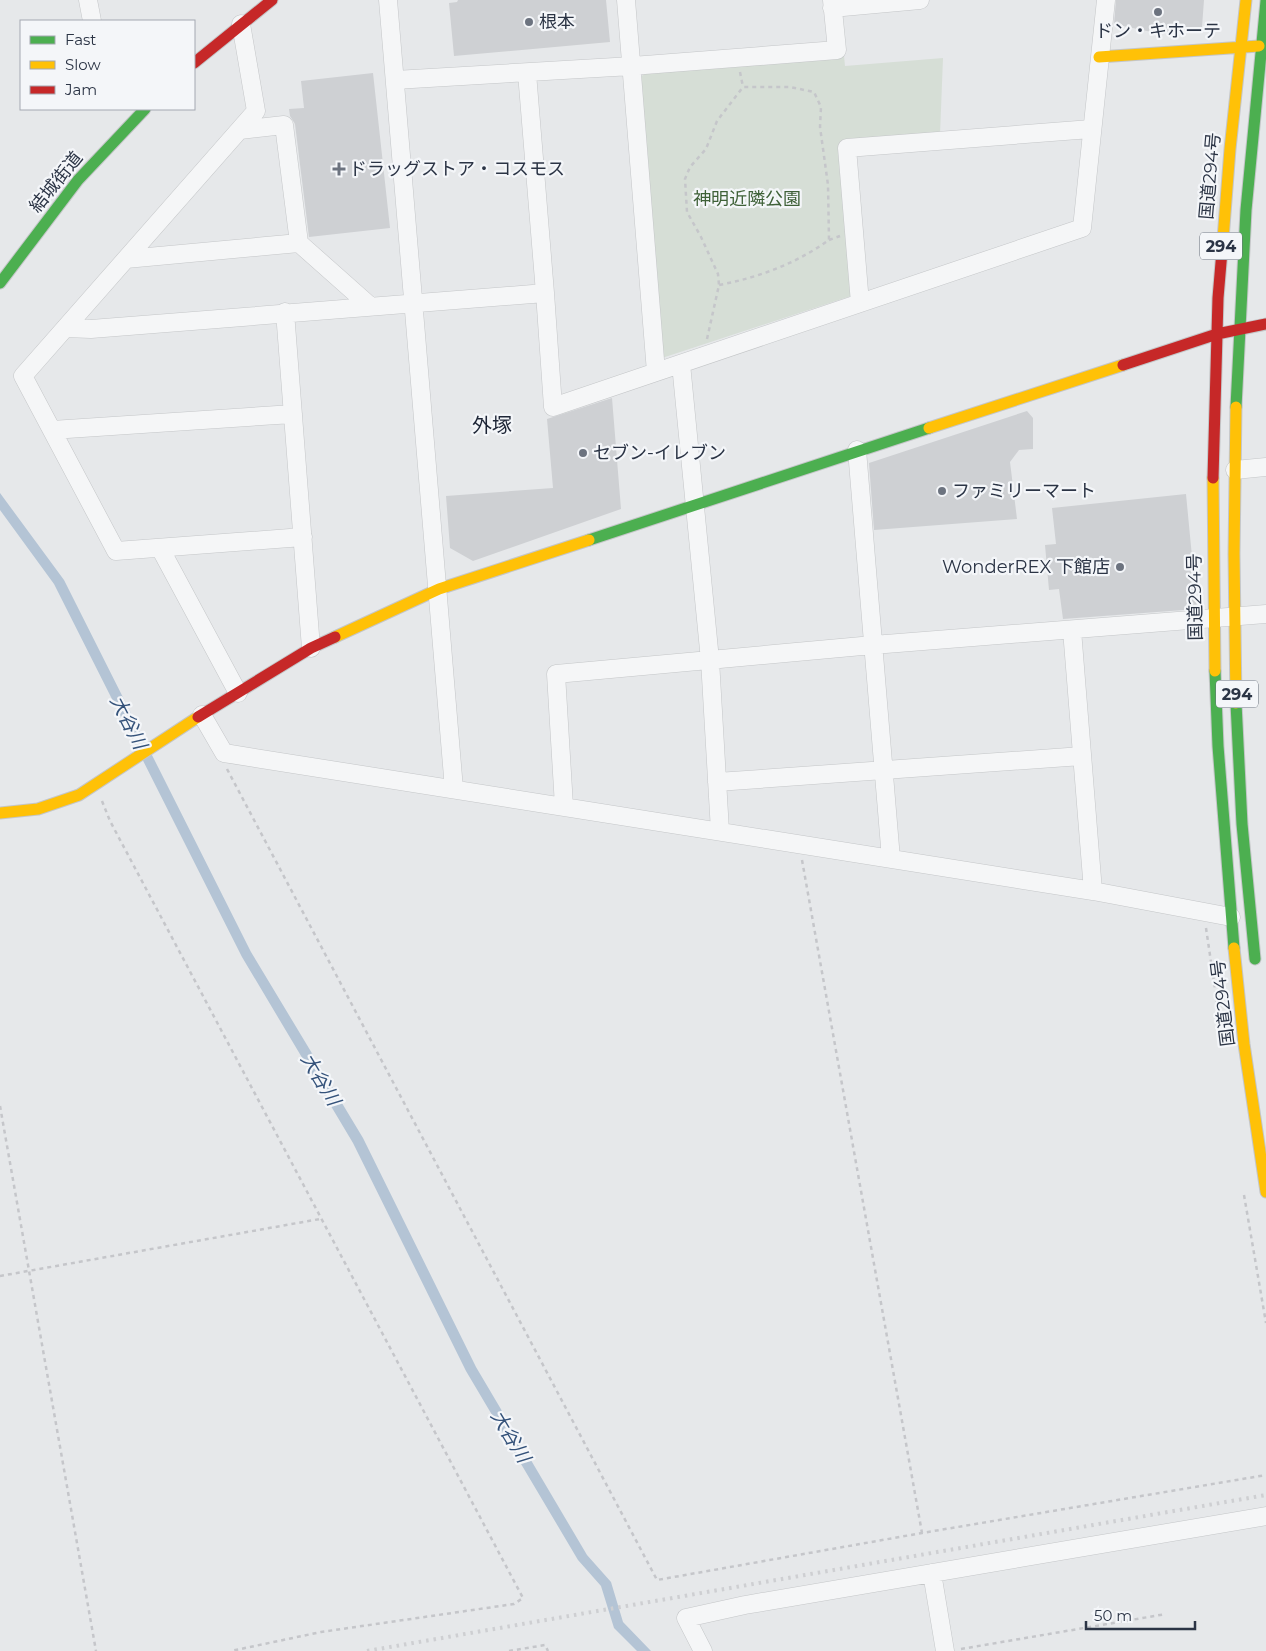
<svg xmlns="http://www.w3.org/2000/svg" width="1266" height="1651" font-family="Montserrat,'Noto Sans JP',sans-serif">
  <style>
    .green { fill: #d6ded6 }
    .water { fill: #b4c4d5 }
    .building { fill: #ced0d3 }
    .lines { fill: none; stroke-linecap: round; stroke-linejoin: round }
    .street-casing { stroke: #c4c6c8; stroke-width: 19 }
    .fast-casing { stroke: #c4c6c8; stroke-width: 13 }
    .slow-casing { stroke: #c4c6c8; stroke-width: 13 }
    .jam-casing { stroke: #c4c6c8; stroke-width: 13 }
    .path { stroke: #c5c6ca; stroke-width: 2.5; stroke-dasharray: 4 4; stroke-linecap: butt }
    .street { stroke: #f5f6f7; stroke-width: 18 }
    .fast { stroke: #4caf50; stroke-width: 11 }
    .slow { stroke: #ffc107; stroke-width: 11 }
    .jam { stroke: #c62828; stroke-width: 11 }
    .rail { stroke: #cecfd2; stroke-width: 4; stroke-dasharray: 2.5 5; stroke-linecap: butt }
    .poi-dot { fill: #6c737f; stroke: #f4f6f9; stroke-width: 2 }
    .labels { text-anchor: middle; stroke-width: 4.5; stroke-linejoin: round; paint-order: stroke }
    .shield { fill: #f4f6f9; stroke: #676e7b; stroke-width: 1 }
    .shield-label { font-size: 16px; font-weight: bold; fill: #2b3445 }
    .poi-label { font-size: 18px; fill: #2b3445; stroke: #f4f6f9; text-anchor: start }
    .street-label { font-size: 18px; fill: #2b3445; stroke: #f4f6f9 }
    .park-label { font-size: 18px; fill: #3f6138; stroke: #f4f6f9 }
    .water-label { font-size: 19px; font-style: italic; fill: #34527a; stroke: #f4f6f9 }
    .quarter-label { font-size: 20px; fill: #1d2536; stroke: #f4f6f9 }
  </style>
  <rect width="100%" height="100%" fill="#e6e8ea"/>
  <path class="green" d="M844,56L845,66L943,58L940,135L842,143L851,296L662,358L639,78L647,72Z"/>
  <path class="water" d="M0,493L64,580L251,952L363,1138L476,1367L587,1555L611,1582L623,1622L651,1651H637L614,1628L601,1586L578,1560L466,1371L353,1143L242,957L54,584L0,510Z"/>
  <path class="building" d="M458,0H606L610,42L454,56L449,3L457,2Z
    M1116,0H1204L1202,27L1161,34L1114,24Z
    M373,73L390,228L309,237L295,124L290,116L289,109L304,108L301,81Z
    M612,398L621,509L473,561L450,548L446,496L553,488L547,419Z
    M1027,411L1033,418V449L1019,450L1010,462L1017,519L874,530L869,463Z
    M1186,494L1197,609L1063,619L1059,589L1049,590L1045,545L1056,544L1052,508Z"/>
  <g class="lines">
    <defs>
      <path id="street" d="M88,0L92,21
        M388,0L454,789
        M626,0L656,372
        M832,8L920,0
        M241,24L256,111L23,376L116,551L303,537
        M527,73L545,293
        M395,80L632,66L837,50L832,0
        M240,130L284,125L299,243L370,306
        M126,259L299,243
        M860,303L847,148L1091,129
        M285,312L311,648
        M65,328L91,329L545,293L553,407L1082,228L1106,0
        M681,364L710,660L720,831
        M52,430L293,414
        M857,450L891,859
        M1235,470L1266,467
        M160,548L238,693
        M1072,630L1093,891
        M202,715L224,753L1093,891L1231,917
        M717,782L1082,756
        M564,806L556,674L873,645L1266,614
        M932,1573L945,1651
        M703,1651L686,1618L745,1605L1266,1516"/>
      <path id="fast" d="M0,283L78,180L145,109
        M1236,407L1246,210L1266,1
        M589,540L929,428
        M1215,671L1218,746L1234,948
        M1236,703L1242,824L1255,959"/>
      <path id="slow" d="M1099,57L1259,46
        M1223,239L1230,149L1246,0
        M929,428L1123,365
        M1213,478L1215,671
        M335,637L439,589L589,540
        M1236,703L1234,554L1236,407
        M0,813L38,809L79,795L198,717
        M1234,948L1244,1044L1266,1192"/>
      <path id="jam" d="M194,63L272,0
        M1123,365L1217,334L1266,324
        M1213,478L1218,298L1223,239
        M198,717L311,648L335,637"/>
    </defs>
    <use href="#street" class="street-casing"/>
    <use href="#fast" class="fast-casing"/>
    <use href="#slow" class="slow-casing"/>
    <use href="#jam" class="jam-casing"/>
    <path class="path" d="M740,72L743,87
      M829,240L840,236
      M707,339L719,285L718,274L701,237L687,212L685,179L690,167L706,149L717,121L743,87H790L814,92L821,107L820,127L828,185L829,240C795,264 760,277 719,285
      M227,769L657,1580L922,1533L1266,1475
      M102,801L110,821L523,1598L514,1604L321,1632L231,1651
      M802,860L922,1533
      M1206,928L1219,1016
      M0,1106L96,1651
      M1244,1195L1266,1323
      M0,1276L320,1219
      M961,1649L1166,1614
      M509,1651L545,1645L548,1651"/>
    <use href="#street" class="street"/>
    <use href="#fast" class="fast"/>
    <use href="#slow" class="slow"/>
    <use href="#jam" class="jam"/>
    <path class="rail" d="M367,1651L1266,1495"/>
  </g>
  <g class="poi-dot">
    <circle cx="1158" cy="12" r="5"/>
    <circle cx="529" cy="22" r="5"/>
    <path d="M336.5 161.5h5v5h5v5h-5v5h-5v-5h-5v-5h5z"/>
    <circle cx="583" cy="453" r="5"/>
    <circle cx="942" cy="491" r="5"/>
    <circle cx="1120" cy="567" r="5"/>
  </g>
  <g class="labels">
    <g class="shield">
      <rect x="1200" y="232.5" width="42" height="27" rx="4"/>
      <rect x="1216" y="680.5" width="42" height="27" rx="4"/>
    </g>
    <g class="shield-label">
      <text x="1221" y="252">294</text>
      <text x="1237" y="700">294</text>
    </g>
    <g class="poi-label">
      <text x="539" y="28">根本</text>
      <text x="1158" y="37" text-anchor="middle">ドン・キホーテ</text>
      <text x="349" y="175">ドラッグストア・コスモス</text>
      <text x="593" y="459">セブン-イレブン</text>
      <text x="952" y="497">ファミリーマート</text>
      <text x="1110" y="573" text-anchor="end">WonderREX 下館店</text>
    </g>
    <g class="street-label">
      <text transform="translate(1210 176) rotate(-85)" y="6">国道294号</text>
      <text transform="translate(56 182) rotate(-51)" y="6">結城街道</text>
      <text transform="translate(1195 597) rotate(-91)" y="6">国道294号</text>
      <text transform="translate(1223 1003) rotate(-97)" y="6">国道294号</text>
    </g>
    <g class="park-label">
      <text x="747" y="205">神明近隣公園</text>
    </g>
    <g class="water-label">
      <text transform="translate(129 722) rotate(63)" y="7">大谷川</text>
      <text transform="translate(321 1079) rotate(59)" y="7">大谷川</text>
      <text transform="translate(511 1436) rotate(59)" y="7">大谷川</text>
    </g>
    <g class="quarter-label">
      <text x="492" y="432">外塚</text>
    </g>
  </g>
  <rect x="20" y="20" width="175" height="90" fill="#f4f6f9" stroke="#a4a8b1"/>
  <rect x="30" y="36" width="25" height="8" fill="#4caf50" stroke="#a4a8b1"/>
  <text x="65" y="45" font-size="15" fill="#2b3445">Fast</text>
  <rect x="30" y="61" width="25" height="8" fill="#ffc107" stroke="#a4a8b1"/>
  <text x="65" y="70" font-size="15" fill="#2b3445">Slow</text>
  <rect x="30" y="86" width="25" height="8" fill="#c62828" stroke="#a4a8b1"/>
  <text x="65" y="95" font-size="15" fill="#2b3445">Jam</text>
  <path d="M1086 1621v8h109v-8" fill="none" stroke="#2b3445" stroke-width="2.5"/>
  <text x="1094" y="1621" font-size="15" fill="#2b3445" stroke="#f4f6f9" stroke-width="4" paint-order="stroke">50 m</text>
</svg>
